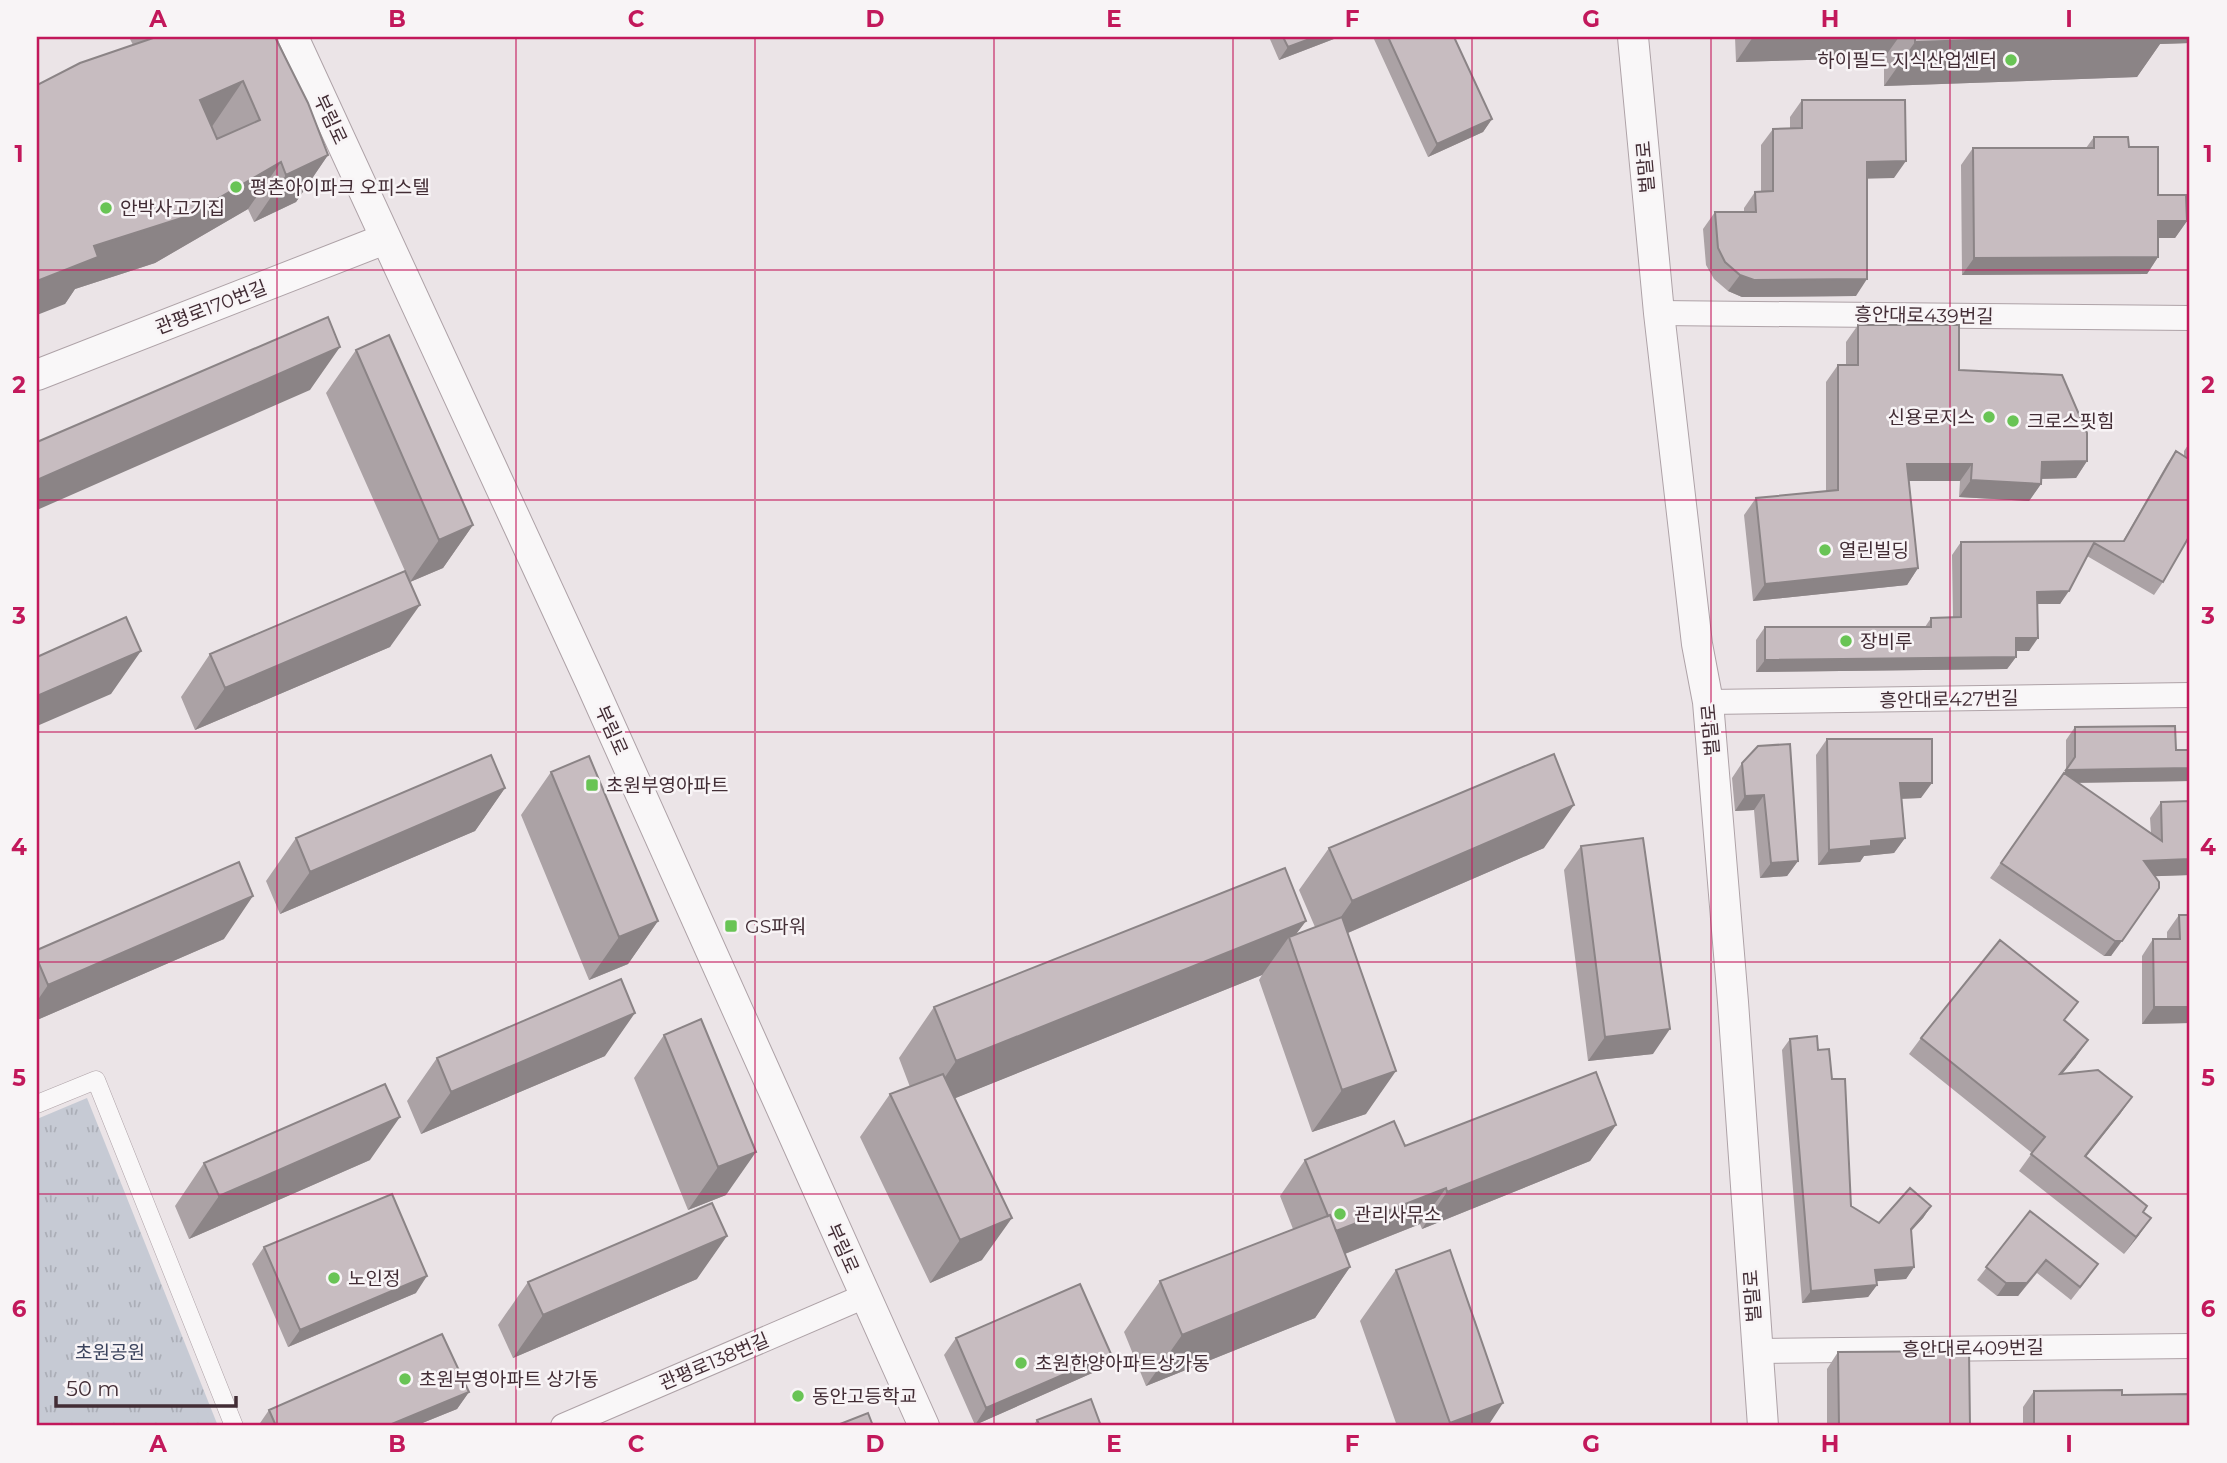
<svg xmlns="http://www.w3.org/2000/svg" width="2227" height="1463" font-family="Montserrat,'Noto Sans KR',sans-serif">
  <style>
    .park { fill: url(#park-tufts) }
    .lines { fill: none; stroke-linecap: round; stroke-linejoin: round }
    .pedestrian-casing { stroke: #aea2a7; stroke-width: 19 }
    .minor-casing { stroke: #aea2a7; stroke-width: 26 }
    .tertiary-casing { stroke: #aea2a7; stroke-width: 32 }
    .pedestrian { stroke: #f9f7f8; stroke-width: 18 }
    .minor { stroke: #f9f7f8; stroke-width: 24 }
    .tertiary { stroke: #f9f7f8; stroke-width: 30 }
    .wall { fill: #aba2a5 }
    .shaded-wall { fill: #8b8486 }
    .building { fill: #c7bcc0; stroke: #8b8486; stroke-width: 2; fill-rule: evenodd }
    .grid { fill: none; stroke: #c2185b; stroke-width: 2; stroke-opacity: 0.55 }
    .poi-dot { fill: #69c455; stroke: #f8f4f6; stroke-width: 2.5 }
    .labels { text-anchor: middle; stroke-width: 5; stroke-linejoin: round; paint-order: stroke }
    .poi-label { font-size: 19px; fill: #422d35; stroke: #f8f4f6; text-anchor: start }
    .street-label { font-size: 19px; fill: #422d35; stroke: #f8f4f6 }
    .park-label { font-size: 19px; fill: #3b435d; stroke: #f8f4f6 }
    .neatline { fill: none; stroke: #c2185b; stroke-width: 2.5 }
    .grid-label { font-size: 23px; text-anchor: middle; font-weight: bold; fill: #c2185b }
  </style>
  <defs>
    <pattern id="park-tufts" width="24" height="20" patternUnits="userSpaceOnUse" patternTransform="scale(1.75)"><rect width="24" height="20" fill="#c6cad4"/><path d="M3 7l-1-3M5 7V3M7 7l1-3M15 17l-1-3M17 17v-4M19 17l1-3" fill="none" stroke="#abaeb7"/></pattern>
  </defs>
  <rect width="100%" height="100%" fill="#ebe4e7"/>
  <path class="park" d="M87,1098L218,1426H37V1119Z"/>
  <g class="lines">
    <defs>
      <path id="pedestrian" d="M37,1104L96,1080L234,1426"/>
      <path id="minor" d="M1659,313L2190,318
        M1708,702L2190,695
        M1756,1351L2190,1346
        M563,1426L865,1296"/>
      <path id="tertiary" d="M293,37L590,681L924,1426
        M1633,37L1659,313L1697,644L1708,702L1733,1002L1763,1426
        M37,375L385,239"/>
    </defs>
    <use href="#pedestrian" class="pedestrian-casing"/>
    <use href="#minor" class="minor-casing"/>
    <use href="#tertiary" class="tertiary-casing"/>
    <use href="#pedestrian" class="pedestrian"/>
    <use href="#minor" class="minor"/>
    <use href="#tertiary" class="tertiary"/>
  </g>
  <path class="wall" d="M129,37H276V38L328,155L296,202L254,222L248,209L155,263L75,289L65,304L133,45Z
    M1269,37H1339L1279,60Z
    M1373,37H1454L1492,119L1483,132L1428,157Z
    M1735,37H2190V43L2160,44L2137,77L1884,86V58L1736,62Z
    M1802,100L1894,178H1867L1856,296L1742,297L1728,291L1714,279L1706,265L1703,229L1715,212H1744V208L1755,192H1761V145L1773,129L1790,128V117Z
    M2094,137L2129,147L2158,195L2187,221L2175,238H2158V257L2147,274L1962,275L1961,165L1973,148H2086Z
    M1858,325L1959,370L2087,461L2076,478L2041,479V484L2029,501L1959,497L1960,481H1909L1918,568L1907,585L1753,601L1744,515L1756,498L1826,491V382L1838,365H1846V342Z
    M356,350L473,525L443,568L410,582L390,647L195,730L181,697L210,654L405,571L326,393Z
    M2190,442V535L2163,582L2154,595L2087,556L2060,604H2037L2029,651H2016V657L2007,669L1756,672V640L1765,627H1925L1931,618H1953L1952,555L1961,542L2123,541L2167,464L2176,451L2184,456V451Z
    M2075,727L2190,781L2078,783L2151,833L2150,818L2161,802L2190,801V875L2154,876L2111,956H2104L1990,878L2066,770V740Z
    M1827,739L1921,798L1902,799L1905,838L1894,853L1864,856L1860,862L1818,865L1816,755Z
    M1758,746L1798,861L1787,876L1760,878L1754,810L1735,811L1732,778L1742,763Z
    M551,772L658,921L628,964L589,980L521,815Z
    M505,788L475,831L280,914L266,881L296,838Z
    M1581,846L1653,1054L1588,1061L1564,870Z
    M1329,848H1544L1348,933L1366,1114L1312,1132L1259,980L1262,975L955,1098L982,1260L930,1283L860,1137L890,1094L910,1087L899,1058L934,1007L1306,921L1296,934L1315,927L1299,890Z
    M2179,915H2190V1023L2142,1024V956L2153,939H2167V932Z
    M224,939L37,1020V950Z
    M701,1019L726,1195L688,1210L634,1078L664,1035Z
    M2065,1021L2076,1057L2062,1074L2132,1097L2120,1114L2086,1157L2143,1212L2139,1235L2124,1254L2019,1171L2032,1153L1909,1054L1921,1038Z
    M1790,1039L1832,1079L1851,1206L1879,1223L1931,1206L1923,1218L1911,1231L1914,1267L1906,1279L1876,1281L1877,1285L1868,1297L1802,1303L1782,1050Z
    M605,1056L421,1134L407,1101L437,1058Z
    M1616,1125L1590,1161L1422,1229L1420,1224L1345,1254L1350,1267L1315,1318L1146,1386L1124,1332L1160,1281L1293,1229L1280,1196L1305,1160L1405,1146Z
    M370,1160L189,1239L175,1206L204,1163Z
    M2030,1211L2089,1277L2071,1300L2037,1273L2018,1296H1997L1977,1280Z
    M264,1247L416,1293L288,1347L252,1264Z
    M1396,1270L1488,1426H1397L1360,1321Z
    M697,1279L513,1358L498,1325L528,1282Z
    M956,1338L1099,1370L975,1425L944,1355Z
    M1838,1352L1970,1426H1827V1369Z
    M2034,1391L2122,1395L2190,1426H2023V1407Z
    M469,1392L457,1409L415,1426H258L269,1410Z
    M1037,1420L1101,1426H1033Z"/>
  <path class="shaded-wall" d="M1315,37H1339L1279,60L1288,47Z
    M1753,37H1899L1884,58L1736,62Z
    M2068,37H2190V43L2160,44L2137,77L1884,86L1915,42Z
    M243,81L211,128L200,100Z
    M1492,119L1483,132L1428,157L1437,144Z
    M328,155L296,202L254,222L286,175Z
    M1906,161L1894,178L1855,179L1867,162Z
    M281,162L248,209L155,263L75,289L65,304L37,315V281L94,246Z
    M2158,221H2187L2175,238H2146Z
    M2158,257L2147,274L1962,275L1974,258Z
    M1740,275L1867,279L1856,296L1742,297L1728,291Z
    M340,347L310,390L37,510V480Z
    M2087,461L2076,478L2030,479L2042,462Z
    M1907,464H1972L1960,481H1895Z
    M1971,480L2041,484L2029,501L1959,497Z
    M473,525L443,568L410,582L439,540Z
    M1918,568L1907,585L1753,601L1765,584Z
    M2069,591L2060,604H2028L2037,592Z
    M420,605L390,647L195,730L225,688Z
    M2016,638H2038L2029,651H2007Z
    M141,651L111,694L37,726V696Z
    M2016,657L2007,669L1756,672L1765,660Z
    M2190,768V781L2057,783L2066,770Z
    M1900,783H1932L1921,798L1889,799Z
    M505,788L475,831L280,914L310,872Z
    M1764,795L1754,810L1735,811L1745,796Z
    M1574,805L1544,848L1322,944L1352,901Z
    M1905,838L1894,853L1864,856L1860,862L1818,865L1829,850L1871,841Z
    M2190,859V875L2133,877L2144,861Z
    M1798,861L1787,876L1760,878L1771,863Z
    M253,896L224,939L37,1020V1001L48,985Z
    M658,921L628,964L589,980L619,937Z
    M1306,921L1290,942L1289,937L1262,975L921,1112L956,1061Z
    M2115,941H2122L2111,956H2104Z
    M2154,1007H2190V1023L2142,1024Z
    M635,1013L605,1056L421,1134L451,1092Z
    M1670,1029L1653,1054L1588,1061L1605,1037Z
    M2088,1040L2076,1057L2048,1091L2060,1074Z
    M1396,1071L1366,1114L1312,1132L1342,1090Z
    M2132,1097L2120,1114L2073,1173L2085,1156Z
    M400,1117L370,1160L189,1239L219,1196Z
    M1616,1125L1590,1161L1422,1229L1447,1192Z
    M756,1152L726,1195L688,1210L718,1167Z
    M1446,1188L1420,1224L1309,1268L1334,1232Z
    M1931,1206L1923,1218L1902,1241L1911,1229Z
    M1012,1218L982,1260L930,1283L960,1240Z
    M2151,1218L2139,1235L2124,1254L2136,1237Z
    M727,1236L697,1279L513,1358L543,1315Z
    M2046,1260L2018,1296H1997L2006,1283Z
    M1350,1267L1315,1318L1146,1386L1182,1335Z
    M1914,1267L1906,1279L1867,1282L1875,1270Z
    M427,1276L416,1293L288,1347L300,1330Z
    M1877,1285L1868,1297L1802,1303L1811,1291Z
    M1111,1354L1099,1370L975,1425L986,1408Z
    M469,1392L457,1409L415,1426H387Z
    M1503,1403L1488,1426H1447L1450,1423Z"/>
  <path class="building" d="M156,37H275L308,103L328,155L286,175L281,162L188,216L94,246L98,257L37,281V85L80,63ZM243,81L260,120L217,139L200,100Z
    M1283,37H1315L1288,47Z
    M1388,37H1454L1492,119L1437,144Z
    M1915,37H2068L1915,42Z
    M1802,100H1905L1906,161L1867,162V279L1754,280L1740,275L1725,262L1718,248L1715,212H1756L1755,192L1773,191V129L1802,128Z
    M2094,137H2128L2129,147H2158V195H2186L2187,221H2158V257L1974,258L1973,148H2094Z
    M328,317L340,347L37,480V442Z
    M1858,325H1959V370L2062,375L2087,433V461L2042,462L2041,484L1971,480L1972,464H1907L1918,568L1765,584L1756,498L1838,490V365H1858Z
    M389,335L473,525L439,540L356,350Z
    M2176,451L2190,460V535L2163,582L2094,543L2069,591L2037,592L2038,638H2016V657L1765,660V627H1931V618L1961,617V542L2124,541Z
    M405,571L420,605L225,688L210,654Z
    M126,617L141,651L37,696V657Z
    M2175,726L2176,750H2190V768L2066,770L2075,757V727Z
    M1827,739H1932V783H1900L1905,838L1871,841V846L1829,850Z
    M1790,744L1798,861L1771,863L1764,795L1745,796L1742,763L1758,746Z
    M1554,754L1574,805L1352,901L1329,848Z
    M491,755L505,788L310,872L296,838Z
    M589,756L658,921L619,937L551,772Z
    M2064,773L2162,841L2161,802L2190,801V859L2144,861L2159,882V888L2122,941H2115L2001,863Z
    M1643,838L1670,1029L1605,1037L1581,846Z
    M239,862L253,896L48,985L37,959V950Z
    M1285,868L1306,921L956,1061L934,1007Z
    M2179,915H2190V1007H2154L2153,939H2180Z
    M1342,917L1396,1071L1342,1090L1289,937Z
    M2000,940L2078,1002L2064,1020L2088,1040L2060,1074L2098,1070L2132,1097L2085,1156L2147,1206L2143,1212L2151,1218L2136,1237L2031,1154L2045,1137L1921,1038Z
    M621,979L635,1013L451,1092L437,1058Z
    M701,1019L756,1152L718,1167L664,1035Z
    M1817,1036L1818,1050L1829,1049L1832,1079H1845L1851,1206L1879,1223L1910,1188L1931,1206L1911,1229L1914,1267L1875,1270L1877,1285L1811,1291L1790,1039Z
    M1596,1072L1616,1125L1447,1192L1446,1188L1336,1231L1330,1215L1328,1216L1305,1160L1394,1121L1405,1146Z
    M943,1074L1012,1218L960,1240L890,1094Z
    M385,1084L400,1117L219,1196L204,1163Z
    M392,1194L427,1276L300,1330L264,1247Z
    M712,1203L727,1236L543,1315L528,1282Z
    M2030,1211L2098,1264L2080,1287L2046,1260L2027,1283H2006L1986,1267Z
    M1330,1215L1350,1267L1182,1335L1160,1281Z
    M1450,1250L1503,1403L1450,1423L1396,1270Z
    M1080,1284L1111,1354L986,1408L956,1338Z
    M442,1334L469,1392L387,1426H276L269,1410Z
    M1969,1351L1970,1426H1839L1838,1352Z
    M2122,1390V1395L2190,1394V1426H2034V1391Z
    M1091,1399L1101,1426H1040L1037,1420Z
    M868,1413L873,1426H835Z"/>
  <path class="grid" d="M277,37V1426M516,37V1426M755,37V1426M994,37V1426M1233,37V1426M1472,37V1426M1711,37V1426M1950,37V1426M37,270H2190M37,500H2190M37,732H2190M37,962H2190M37,1194H2190"/>
  <g class="poi-dot">
    <circle cx="2011" cy="60" r="7"/>
    <circle cx="236" cy="187" r="7"/>
    <circle cx="106" cy="208" r="7"/>
    <circle cx="1989" cy="417" r="7"/>
    <circle cx="2013" cy="421" r="7"/>
    <circle cx="1825" cy="550" r="7"/>
    <circle cx="1846" cy="641" r="7"/>
    <rect x="585" y="778" width="14" height="14" rx="3.5"/>
    <rect x="724" y="919" width="14" height="14" rx="3.5"/>
    <circle cx="1340" cy="1214" r="7"/>
    <circle cx="334" cy="1278" r="7"/>
    <circle cx="1021" cy="1363" r="7"/>
    <circle cx="405" cy="1379" r="7"/>
    <circle cx="798" cy="1396" r="7"/>
  </g>
  <g class="labels">
    <g class="poi-label">
      <text x="1997" y="67" text-anchor="end">하이필드 지식산업센터</text>
      <text x="250" y="194">평촌아이파크 오피스텔</text>
      <text x="120" y="215">안박사고기집</text>
      <text x="1975" y="424" text-anchor="end">신용로지스</text>
      <text x="2027" y="428">크로스핏힘</text>
      <text x="1839" y="557">열린빌딩</text>
      <text x="1860" y="648">장비루</text>
      <text x="606" y="792">초원부영아파트</text>
      <text x="745" y="933">GS파워</text>
      <text x="1354" y="1221">관리사무소</text>
      <text x="348" y="1285">노인정</text>
      <text x="1035" y="1370">초원한양아파트상가동</text>
      <text x="419" y="1386">초원부영아파트 상가동</text>
      <text x="812" y="1403">동안고등학교</text>
    </g>
    <g class="street-label">
      <text transform="translate(331 119) rotate(65)" y="7">부림로</text>
      <text transform="translate(1645 167) rotate(-95)" y="7">벌말로</text>
      <text transform="translate(211 307) rotate(-21)" y="7">관평로170번길</text>
      <text transform="translate(1924 315) rotate(1)" y="7">흥안대로439번길</text>
      <text transform="translate(1949 699) rotate(-1)" y="7">흥안대로427번길</text>
      <text transform="translate(612 730) rotate(66)" y="7">부림로</text>
      <text transform="translate(1710 730) rotate(-95)" y="7">벌말로</text>
      <text transform="translate(843 1248) rotate(66)" y="7">부림로</text>
      <text transform="translate(1752 1296) rotate(-94)" y="7">벌말로</text>
      <text transform="translate(1973 1348) rotate(-1)" y="7">흥안대로409번길</text>
      <text transform="translate(714 1361) rotate(-23)" y="7">관평로138번길</text>
    </g>
    <g class="park-label">
      <text x="110" y="1359">초원공원</text>
    </g>
  </g>
  <rect width="2227" height="1463" fill="none" stroke="#f8f4f6" stroke-width="77"/>
  <path d="M56 1396v10h180v-10" fill="none" stroke="#422d35" stroke-width="3.5"/>
  <text x="66" y="1396" font-size="21" fill="#422d35" stroke="#f8f4f6" stroke-width="5" paint-order="stroke">50 m</text>
  <rect x="38" y="38" width="2150" height="1386" class="neatline"/>
  <g class="grid-label">
    <text x="158" y="27">A</text>
    <text x="397" y="27">B</text>
    <text x="636" y="27">C</text>
    <text x="875" y="27">D</text>
    <text x="1114" y="27">E</text>
    <text x="1352" y="27">F</text>
    <text x="1591" y="27">G</text>
    <text x="1830" y="27">H</text>
    <text x="2069" y="27">I</text>
    <text x="19" y="162">1</text>
    <text x="2208" y="162">1</text>
    <text x="19" y="393">2</text>
    <text x="2208" y="393">2</text>
    <text x="19" y="624">3</text>
    <text x="2208" y="624">3</text>
    <text x="19" y="855">4</text>
    <text x="2208" y="855">4</text>
    <text x="19" y="1086">5</text>
    <text x="2208" y="1086">5</text>
    <text x="19" y="1317">6</text>
    <text x="2208" y="1317">6</text>
    <text x="158" y="1452">A</text>
    <text x="397" y="1452">B</text>
    <text x="636" y="1452">C</text>
    <text x="875" y="1452">D</text>
    <text x="1114" y="1452">E</text>
    <text x="1352" y="1452">F</text>
    <text x="1591" y="1452">G</text>
    <text x="1830" y="1452">H</text>
    <text x="2069" y="1452">I</text>
  </g>
</svg>
